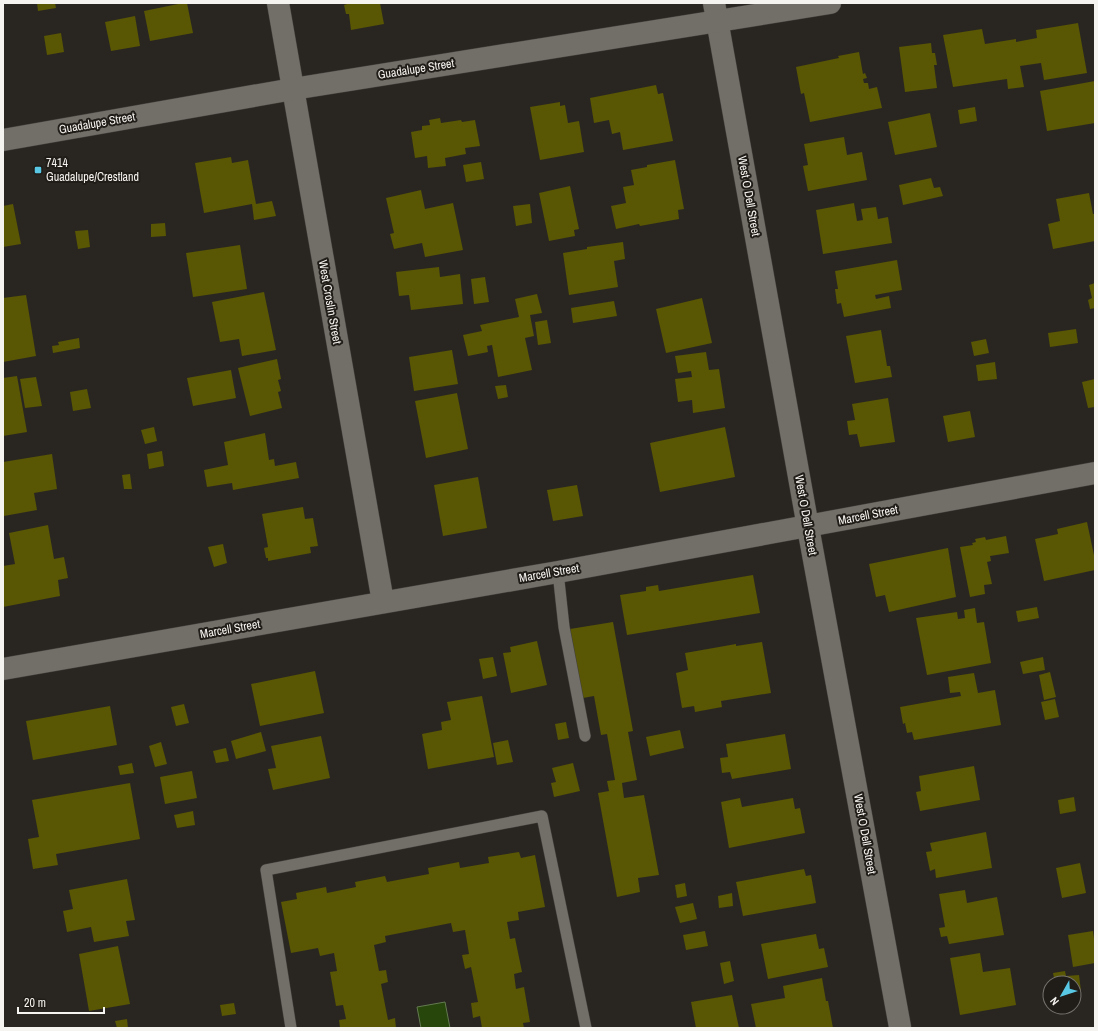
<svg xmlns="http://www.w3.org/2000/svg" width="1098" height="1031" font-family="'Archivo Narrow',sans-serif">
  <style>
    .water { fill: #26460b; stroke: #647a50 }
    .building { fill: #595604 }
    .lines { fill: none; stroke-linecap: round; stroke-linejoin: round }
    .service-casing { stroke: #44413d; stroke-width: 12 }
    .minor-casing { stroke: #44413d; stroke-width: 23 }
    .tertiary-casing { stroke: #44413d; stroke-width: 23 }
    .service { stroke: #726f69; stroke-width: 11 }
    .minor { stroke: #726f69; stroke-width: 22 }
    .tertiary { stroke: #726f69; stroke-width: 22 }
    .poi-dot { fill: #59c8e4; stroke: #201c18; stroke-width: 1.5 }
    .labels { text-anchor: middle; stroke-width: 4; stroke-linejoin: round; paint-order: stroke }
    .street-label { font-size: 12px; fill: #f6f4f0; stroke: #201c18 }
    .poi-label { font-size: 12px; fill: #f6f4f0; stroke: #201c18; text-anchor: start }
  </style>
  <rect width="100%" height="100%" fill="#292621"/>
  <path class="water" d="M445,1002L450,1028H421L417,1007Z"/>
  <path class="building" d="M37,3H55L56,8L38,11Z
    M183,3H187L193,33L150,41L144,11Z
    M347,3H380L384,24L351,30L349,14H346L344,5L347,4Z
    M135,16L140,46L111,51L105,22Z
    M1078,23L1087,73L1044,80L1041,63L1020,66L1024,87L1008,89L1007,79L953,87L943,35L982,29L985,44L1016,39V42L1037,38L1036,30Z
    M61,33L64,52L47,55L44,36Z
    M931,43L932,53H935L937,65H934L937,88L905,92L899,47Z
    M859,52L863,74L865,73L867,78L863,79L864,83H868L869,89L877,87L882,108L810,122L804,93L801,94L796,67L839,58L838,56Z
    M1095,81V123L1047,131L1040,91Z
    M656,85L658,94L663,93L673,141L623,150L620,132L612,134L609,120L594,123L590,98Z
    M560,102V106L565,105L568,123L579,121L584,152L540,160L530,107Z
    M975,107L977,121L960,124L958,110Z
    M930,113L937,147L895,155L888,122Z
    M440,118L441,123L461,120L462,122L475,120L480,146L465,148L466,154L445,158L446,166L428,168L427,156L415,158L411,132L422,130V126L430,125L429,120Z
    M844,137L847,155L862,152L867,180L808,191L803,166L808,165L804,144Z
    M231,157L232,163L248,160L256,204L272,201L276,216L254,220L252,204L204,213L195,163Z
    M675,160L684,209L678,210L679,219L640,226L639,224L616,229L611,206L626,203L623,187L634,185L631,170L647,167V165Z
    M481,162L484,179L466,182L463,165Z
    M931,178L934,188L940,187L943,196L903,205L899,185Z
    M570,186L579,229L574,230L575,236L549,241L539,193Z
    M421,190L425,209L453,203L463,250L425,257L422,243L394,249L390,234L394,233L386,198Z
    M1089,193L1093,214H1095V241L1053,249L1048,224L1060,221L1056,199Z
    M854,203L857,221L863,220L861,209L876,207L878,219L888,217L892,243L823,254L816,210Z
    M13,204L21,244L3,247V206Z
    M530,204L532,223L516,226L513,206Z
    M165,223L166,236L151,237V224Z
    M88,230L90,247L78,249L75,231Z
    M623,242L625,259L614,261L618,287L569,295L563,253L587,249V247Z
    M240,245L247,289L193,297L186,253Z
    M897,260L902,290L875,295L876,299L889,296L891,308L844,317L841,303L837,304L835,289H838L835,271Z
    M439,267L440,277L460,274L463,304L411,310L409,295L399,296L396,272Z
    M485,277L489,302L474,304L471,279Z
    M1095,283V308L1090,309L1088,300L1092,298L1089,285Z
    M264,292L276,350L242,356L239,339L220,342L212,302Z
    M537,294L542,313L530,315L534,336L525,338L532,370L498,377L492,345L487,346L488,352L468,356L463,335L482,331L480,325L519,317L515,299Z
    M26,295L36,356L3,362V298Z
    M702,298L712,343L666,353L656,309Z
    M614,301L617,316L573,323L571,308Z
    M547,320L551,343L538,345L535,322Z
    M1076,329L1078,343L1050,347L1048,333Z
    M881,330L887,366H890L892,377L855,383L846,336Z
    M79,338L80,348L53,353L52,346L59,345L58,342Z
    M986,339L989,353L974,356L971,342Z
    M452,350L458,384L414,391L409,357Z
    M706,352L709,370L719,369L725,408L693,413L692,400L678,402L675,379L692,377L691,371L678,373L675,356Z
    M277,359L281,379L278,380L281,391L278,392L282,408L250,416L238,368Z
    M995,362L997,379L978,381L976,365Z
    M231,370L236,398L193,406L187,378Z
    M17,376L27,432L3,436V378Z
    M36,377L42,406L25,408L20,379Z
    M1095,379V407L1088,408L1082,382Z
    M506,385L508,397L498,399L495,386Z
    M87,389L91,408L73,411L70,392Z
    M457,393L468,449L426,458L415,401Z
    M888,398L895,442L860,447L857,434L849,435L847,421L855,420L852,404Z
    M970,411L975,437L948,442L943,416Z
    M154,427L157,441L145,444L141,430Z
    M725,427L735,477L660,492L650,443Z
    M265,433L269,460L274,459L275,466L296,462L299,478L233,490L232,483L207,487L204,470L228,465L224,442Z
    M162,451L164,466L149,469L147,454Z
    M52,454L57,489L34,493L37,510L4,516L3,462Z
    M130,474L132,489H124L122,475Z
    M478,477L487,528L443,536L434,485Z
    M577,485L583,516L553,521L547,490Z
    M303,507L305,519L313,518L318,546L310,547L311,553L268,561V558H266L264,548L268,547L262,514Z
    M1087,522L1095,560V570L1044,581L1035,539L1058,534L1057,529Z
    M48,525L54,559L64,557L68,578L58,580L60,596L3,607V566L15,564L9,533Z
    M1006,536L1009,553L990,556L991,561L987,562L992,584L984,585L985,594L970,597L960,547L973,545L972,543L976,542L975,539L985,537L986,540Z
    M223,544L227,563L214,567L208,547Z
    M948,548L956,597L889,612L885,595L876,597L869,564Z
    M753,575L760,613L627,635L620,595L646,591V587L658,585L659,591Z
    M1037,607L1039,618L1018,622L1016,611Z
    M975,608L977,623L984,622L991,663L927,675L916,618L957,612L958,619L965,618L964,610Z
    M613,622L633,731L628,732L637,780L622,783L624,798L644,795L659,875L638,878L640,892L617,897L598,793L609,791L607,781L615,780L607,734L601,735L594,696L583,698L570,629Z
    M537,641L547,685L511,693L503,653L511,652L510,647Z
    M762,642L771,693L721,701L722,707L695,712L694,706L682,708L676,673L688,670L685,653L736,644V646Z
    M493,657L497,676L483,679L479,659Z
    M1043,657L1045,670L1023,674L1020,662Z
    M315,671L324,713L260,726L251,684Z
    M1050,672L1056,697L1044,700L1039,675Z
    M974,673L978,693L995,690L1001,725L914,740L912,732L907,733L905,723L903,724L900,707L961,696L960,692L950,693L948,677Z
    M482,696L494,757L428,769L422,734L442,730L441,722L451,720L447,702Z
    M1055,699L1059,717L1045,720L1041,702Z
    M184,704L189,723L176,726L171,707Z
    M110,706L117,745L33,760L26,721Z
    M566,722L569,738L558,740L555,724Z
    M680,730L684,748L650,756L646,737Z
    M261,732L266,751L236,759L231,741Z
    M785,734L791,769L732,779L730,772L722,773L720,758L728,757L726,744Z
    M321,736L330,778L273,790L268,769L276,768L271,746Z
    M508,740L513,762L497,765L493,743Z
    M161,742L167,764L155,767L149,746Z
    M226,748L229,761L216,763L213,751Z
    M132,763L134,773L120,775L118,766Z
    M573,763L580,791L554,797L551,783L556,782L552,768Z
    M974,766L980,800L920,811L916,792L921,791L919,776Z
    M192,771L197,798L165,804L160,777Z
    M130,783L140,839L56,854L58,865L33,869L28,839L39,837L32,800Z
    M1074,797L1076,811L1060,814L1058,800Z
    M740,798L742,807L793,798L795,809L800,808L805,833L729,848L721,802Z
    M193,811L195,825L177,828L174,815Z
    M986,832L992,868L936,878L935,869L930,871L926,852L932,851L930,843Z
    M519,852L521,858L535,855L545,907L518,912L519,920L507,922L510,939L515,938L522,972L514,974L516,989L524,987L530,1022L523,1023L524,1028H482L480,1016L473,1018L471,1003L478,1002L471,967L465,969L462,955L469,954L465,930L453,932L451,923L385,936L386,942L374,945L379,971L386,970L388,982L381,984L388,1020L395,1018L396,1028H340L339,1020L346,1019L343,1005L336,1006L330,972L337,971L334,953L320,956L318,948L291,953L281,902L297,899L296,893L326,887L327,893L356,887L355,882L385,876L387,882L429,874L428,868L459,862L460,868L489,863L488,857Z
    M1080,863L1086,893L1062,898L1056,868Z
    M804,869L806,876L811,875L816,903L743,916L736,882Z
    M127,879L135,920L126,921L129,936L94,942L91,927L67,932L63,911L73,909L69,890Z
    M685,883L687,896L677,898L675,885Z
    M965,890L967,903L997,897L1004,935L949,944L947,936L941,937L939,928L945,927L939,894Z
    M732,893L733,906L719,908L718,896Z
    M693,903L697,919L680,923L675,907Z
    M705,931L708,946L686,950L683,935Z
    M1093,931L1095,946V963L1073,967L1068,935Z
    M816,934L819,949L824,948L828,967L768,979L761,944Z
    M118,946L130,1004L89,1011L79,954Z
    M980,953L983,972L1010,968L1016,1005L960,1015L950,958Z
    M730,961L734,981L724,984L720,963Z
    M1065,971L1066,976L1079,975L1081,991L1074,992V983H1055L1053,973Z
    M822,978L826,1001H828L833,1028H756L751,1004L785,998L783,986Z
    M732,995L739,1028H696L691,1002Z
    M234,1003L236,1014L222,1016L220,1005Z
    M127,1019L128,1028H117L115,1021Z"/>
  <g class="lines">
    <defs>
      <path id="service" d="M558,572L564,627L585,736
        M291,1028L266,870L542,816L586,1028"/>
      <path id="minor" d="M278,3L383,602
        M714,3L808,527L900,1027
        M3,669L558,572L1095,473"/>
      <path id="tertiary" d="M3,140L293,89L830,3"/>
    </defs>
    <use href="#service" class="service-casing"/>
    <use href="#minor" class="minor-casing"/>
    <use href="#tertiary" class="tertiary-casing"/>
    <use href="#service" class="service"/>
    <use href="#minor" class="minor"/>
    <use href="#tertiary" class="tertiary"/>
  </g>
  <rect class="poi-dot" x="34" y="166" width="8" height="8" rx="2"/>
  <g class="labels">
    <g class="street-label">
      <text transform="translate(416 69) rotate(-9)" y="4">Guadalupe Street</text>
      <text transform="translate(97 123) rotate(-10)" y="4">Guadalupe Street</text>
      <text transform="translate(749 196) rotate(80)" y="4">West O Dell Street</text>
      <text transform="translate(330 302) rotate(80)" y="4">West Croslin Street</text>
      <text transform="translate(806 515) rotate(80)" y="4">West O Dell Street</text>
      <text transform="translate(868 515) rotate(-11)" y="4">Marcell Street</text>
      <text transform="translate(549 573) rotate(-10)" y="4">Marcell Street</text>
      <text transform="translate(230 629) rotate(-10)" y="4">Marcell Street</text>
      <text transform="translate(865 834) rotate(80)" y="4">West O Dell Street</text>
    </g>
    <g class="poi-label">
      <text x="46" y="167">7414<tspan x="46" dy="14">Guadalupe/Crestland</tspan></text>
    </g>
  </g>
  <rect width="1098" height="1031" fill="none" stroke="#f6f4f0" stroke-width="8"/>
  <g transform="translate(1062 995) rotate(231)"><circle r="19" fill="#201c18" stroke="#76726e"/>
  <path d="M0-3L7 15L0 10L-7 15Z" fill="#59c8e4"/>
  <text y="-6" font-size="11" font-weight="bold" text-anchor="middle" fill="#f6f4f0">N</text>
  </g>
  <path d="M18 1007v6h86v-6" fill="none" stroke="#f6f4f0" stroke-width="2"/>
  <text x="24" y="1007" font-size="12" fill="#f6f4f0" stroke="#201c18" stroke-width="3" paint-order="stroke">20 m</text>
</svg>
